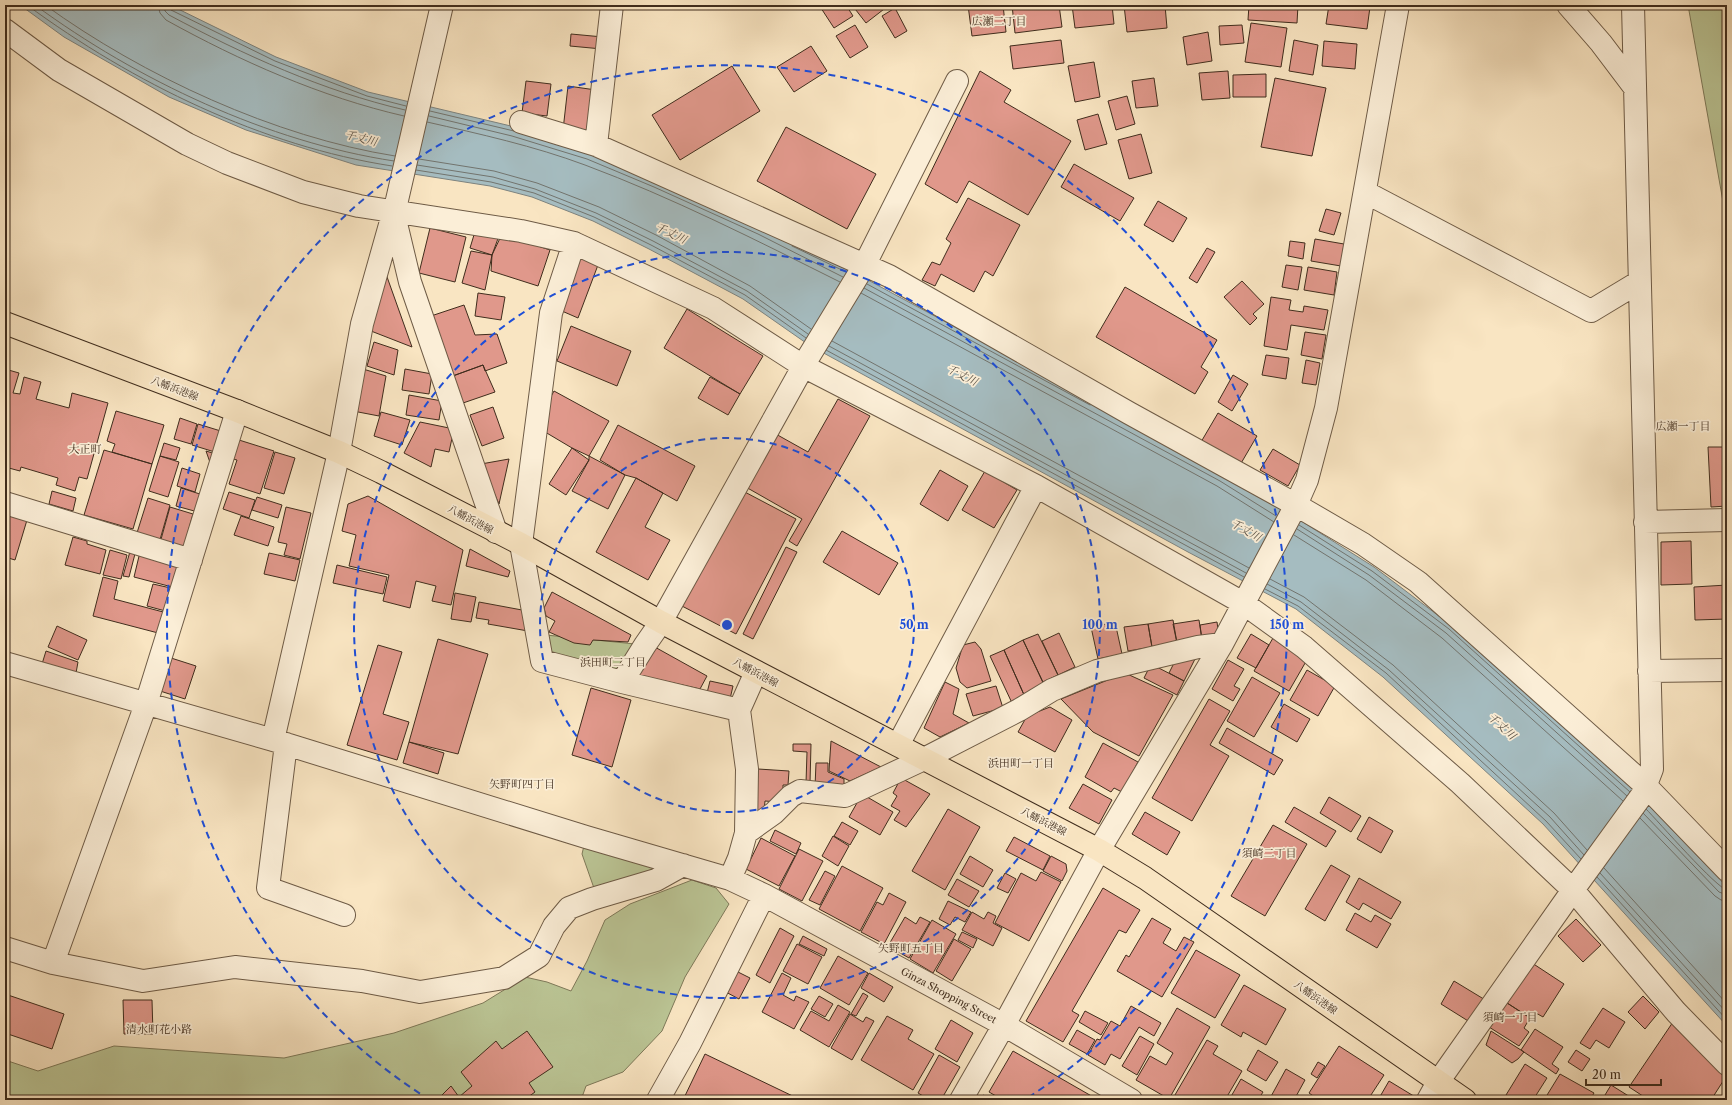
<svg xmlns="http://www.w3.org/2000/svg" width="1732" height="1105" font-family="'Libre Caslon Text','Noto Serif JP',serif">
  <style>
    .green { fill: #bbc595; stroke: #7e7959 }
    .water { fill: #a5bcc0; stroke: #7d837f }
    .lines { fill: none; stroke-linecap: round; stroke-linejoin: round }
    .shore { stroke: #72746e; stroke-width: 1 }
    .building { fill: #e0988b; stroke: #402d1d }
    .street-casing { stroke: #6e5b46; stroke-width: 24 }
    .primary-casing { stroke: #402d1d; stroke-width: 24 }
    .street { stroke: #fbeed7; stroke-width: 22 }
    .primary { stroke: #f9e5c2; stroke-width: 22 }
    .ring { fill: none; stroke: #1d4ed8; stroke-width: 2; stroke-dasharray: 7 5 }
    .labels { text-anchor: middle; stroke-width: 3.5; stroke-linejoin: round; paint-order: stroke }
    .street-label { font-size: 10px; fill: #402d1d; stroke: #fbeed7 }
    .neighbourhood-label { font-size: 11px; fill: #402d1d; stroke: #fbeed7 }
    .water-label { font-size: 11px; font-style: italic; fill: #595146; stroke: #fbeed7 }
    .centre { fill: #1d4ed8; stroke: #fbeed7; stroke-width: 2 }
    .ring-label { font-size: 12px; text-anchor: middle; font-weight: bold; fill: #1d4ed8; stroke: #fbeed7; stroke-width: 3.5; stroke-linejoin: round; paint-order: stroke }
  </style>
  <rect width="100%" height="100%" fill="#f9e5c2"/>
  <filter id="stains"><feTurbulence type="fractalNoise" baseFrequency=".005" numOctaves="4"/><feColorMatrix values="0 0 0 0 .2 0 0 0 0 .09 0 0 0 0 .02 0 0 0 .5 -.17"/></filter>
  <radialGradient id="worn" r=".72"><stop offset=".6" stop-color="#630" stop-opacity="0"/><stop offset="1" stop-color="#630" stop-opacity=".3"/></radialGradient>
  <path class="green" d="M1688,5H1727V224Z
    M536,634L645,645L622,682L542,661Z
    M586,837L671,862L595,891L582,854Z
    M692,880L716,888L729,904L685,977L662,1031L623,1072L586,1086L581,1100H5V1060L38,1071L114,1046L284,1058L394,1033L483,1003L525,977L547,982L571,991L587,961L605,920L630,904Z"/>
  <path class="water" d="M20,5H170L276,57L368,92L515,127L590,151L855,273L1225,473L1374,567L1452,626L1627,783L1727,887V1026L1543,824L1383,677L1296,609L1188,552L809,345L743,299L649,249L593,221L532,197L490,186L356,165L246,130L169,97L64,37Z"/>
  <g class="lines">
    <path class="shore" d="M27,5C133,83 262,146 392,166
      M35,5C137,80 268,142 394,161
      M45,5C143,76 275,137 395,156
      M158,5L160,13L166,20C240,61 321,97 404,116
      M164,5L165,11L169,15C244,55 323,91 405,110
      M169,5L171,10L275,61L367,96L406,106
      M430,111L514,131
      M429,116L512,136L587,159L654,187L758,234L843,277
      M427,122C480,134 534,146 585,165C671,197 758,241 840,282
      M419,159L494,171L537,183L599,207L656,235L750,286L811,329
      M417,165L493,177L535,189L596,213L653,241L747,291L808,334
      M416,170L491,182L534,193L594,217L651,245L745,295L806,338
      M792,246L846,272
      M867,284L1090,405
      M864,288L1220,481L1276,516
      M861,293L1217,486L1274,522
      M832,341L1249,568
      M829,346L1246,573
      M826,350L1244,577
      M1299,525L1372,571L1449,629L1630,792
      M1297,529L1369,575L1446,633L1627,796
      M1294,535L1366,580L1442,638L1623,801
      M1270,579L1304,597L1393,665L1554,813L1587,850
      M1267,584L1301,602L1389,670L1550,817L1584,855
      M1265,589L1298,606L1386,673L1546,821L1581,859
      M1646,809C1658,821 1717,889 1727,890
      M1643,813L1719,892L1727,895
      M1640,818L1715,896L1721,900L1727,901
      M1604,868L1727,1004
      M1600,873L1727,1013
      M1597,877L1727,1020"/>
  </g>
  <path class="building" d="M819,5H846L853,16L834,28Z
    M852,5H888V6L866,23Z
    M968,5H1003L1006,32L972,36Z
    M1012,5H1059L1062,27L1015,33Z
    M1072,5H1112L1114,24L1075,28Z
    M1124,5H1165L1167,28L1127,32Z
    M1249,5H1298L1297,23L1248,20Z
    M1329,5L1370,7L1367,29L1326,24Z
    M895,8L907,31L895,38L882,16Z
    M1251,23L1287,28L1281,67L1245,62Z
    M855,25L868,47L850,58L836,36Z
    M1242,25L1244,43L1220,45L1219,26Z
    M1208,32L1212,61L1187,65L1183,37Z
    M571,34L603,37L602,49L570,46Z
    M1061,40L1064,63L1013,69L1010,46Z
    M1294,40L1318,45L1313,75L1289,71Z
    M1324,41L1357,44L1355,69L1322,66Z
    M811,46L827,71L794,92L777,67Z
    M1094,62L1100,97L1075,102L1068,66Z
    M732,66L760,111L680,160L652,115Z
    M980,71L1011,90L1004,102L1071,141L1028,215L969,181L957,203L925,184Z
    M1228,71L1230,98L1202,100L1199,73Z
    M1266,74V97H1233V75Z
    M1154,78L1158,106L1136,108L1132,81Z
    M1275,78L1326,88L1312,156L1261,147Z
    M526,81L551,84L547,116L522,113Z
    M568,86L596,90L591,134L563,130Z
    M1127,96L1135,124L1116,130L1108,101Z
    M1098,114L1107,144L1085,150L1077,120Z
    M786,127L876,174L847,229L757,181Z
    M1141,134L1152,173L1129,179L1118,140Z
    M1074,164L1134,198L1120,221L1061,187Z
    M968,198L1020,225L993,276L985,271L974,292L941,274L935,286L922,280L932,262L940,265L951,243L946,239Z
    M1158,201L1187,218L1173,242L1144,225Z
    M1326,209L1341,213L1334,235L1319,231Z
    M477,225L500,233L492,255L470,248Z
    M430,228L466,237L455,282L419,273Z
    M502,234L550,250L538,286L491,271L492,255Z
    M1315,239L1344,244L1341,266L1311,261Z
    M1290,241L1305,243L1303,259L1288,256Z
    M1207,248L1215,252L1197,283L1189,278Z
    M471,251L492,255L485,290L462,283Z
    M576,256L598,265L578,318L555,308Z
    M1286,265L1302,267L1298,290L1282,287Z
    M1308,267L1337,272L1334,295L1304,290Z
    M386,274L412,347L371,331Z
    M1242,281L1264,304L1253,314L1257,318L1250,325L1224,297Z
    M1125,287L1217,340L1201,367L1208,372L1195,394L1096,337Z
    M478,293L505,297L501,320L475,316Z
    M1271,297L1291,300L1289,310L1303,312L1304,306L1328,310L1324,330L1291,325L1287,350L1264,346Z
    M464,305L475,335L497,334L507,363L485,371L483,365L450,377L428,317Z
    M687,309L763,356L740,394L664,348Z
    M571,326L631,351L617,386L557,361Z
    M1305,332L1326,335L1322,359L1301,355Z
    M374,342L398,350L394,375L367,366Z
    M1266,355L1289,358L1286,379L1262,375Z
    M1306,360L1320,363L1316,385L1302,383Z
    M483,365L495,392L463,403L450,377Z
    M5,369L19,373L13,393L20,394L24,377L41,382L36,399L69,408L72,393L108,403L87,479L79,477L75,491L56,485L58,478L21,467L20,471L5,467Z
    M363,369L386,376L379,416L353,411Z
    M405,369L432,374L429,394L402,390Z
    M1233,375L1248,384L1232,411L1218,402Z
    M710,377L740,394L728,415L698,398Z
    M554,391L609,421L589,456L572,448L535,426Z
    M409,395L442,401L439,420L406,415Z
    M838,399L870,416L797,546L789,541L802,519L744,486L774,433L808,452Z
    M493,407L504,438L482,446L470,415Z
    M116,411L164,425L152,464L112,452L115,444L107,441Z
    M381,412L410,420L402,445L374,436Z
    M1218,413L1257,436L1240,465L1201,442Z
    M180,418L197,424L191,444L174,439Z
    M420,422L454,429L449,452L435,449L431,467L404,453Z
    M198,424L224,432L218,453L192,445Z
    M618,425L695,466L677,501L636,478L625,475L600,460Z
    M239,440L274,451L260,494L229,484L237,460L233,459Z
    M164,443L180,448L176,460L160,456Z
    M1708,447H1727V506L1711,507Z
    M572,448L589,460L566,495L549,484Z
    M1273,449L1300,465L1288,486L1260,470Z
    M104,450L152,464L133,529L84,515Z
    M206,451L219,455L213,471Z
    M275,452L295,458L284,494L264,488Z
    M160,456L179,462L168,497L149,491Z
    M589,456L625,475L608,509L572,491L589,460Z
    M509,459L499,504L481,464Z
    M182,468L200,474L195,492L177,486Z
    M940,470L968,486L948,521L920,504Z
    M985,471L1017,490L994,528L962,510Z
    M5,478L9,479L6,492H5Z
    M636,478L663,493L645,527L670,540L648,580L596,552Z
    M181,488L203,495L198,512L176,506Z
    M741,490L796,519L736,634L680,605Z
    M52,491L76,498L73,511L49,504Z
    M229,492L255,500L249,518L223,509Z
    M368,496L463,550L451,605L432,601L436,586L416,581L410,608L383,601L389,575L349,566L356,535L342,531L348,504Z
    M257,497L282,505L278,518L252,510Z
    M148,498L170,505L159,543L136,536Z
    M170,507L193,514L183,550L160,543Z
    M286,507L311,513L300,559L284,555L287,544L278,542Z
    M5,513L27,520L15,560L5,557Z
    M241,516L274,527L268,546L234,535Z
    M842,531L898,563L879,595L823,562Z
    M73,537L87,541V544L106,550L100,574L65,565Z
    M1691,541L1692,584L1661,585V542Z
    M786,547L797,552L753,639L743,634Z
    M131,548L136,550L129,577L123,576Z
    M470,549L510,571L508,577L466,566Z
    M110,550L127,555L121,579L103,575Z
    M140,552L182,563L176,588L134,577Z
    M269,553L300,560L295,581L264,574Z
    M337,565L387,577L383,594L333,583Z
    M103,577L118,581L114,599L167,613L162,634L93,616Z
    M153,584L175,589L169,612L147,606Z
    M1727,585V619L1695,620L1694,587Z
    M552,592L631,635L628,642L593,640L590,645L574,643L549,632L555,621L546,616L544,608Z
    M455,593L476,597L471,622L451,619Z
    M479,602L522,610L528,631L488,624L489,620L476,618Z
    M1173,620L1177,643L1152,647L1148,624Z
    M1199,620L1202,640L1177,643L1173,624Z
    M1115,622L1122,654L1098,659L1091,627Z
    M1217,622L1219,637L1202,640L1200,625Z
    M1148,624L1152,647L1128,651L1124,627Z
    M57,626L87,640L78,660L48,647Z
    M1059,633L1075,667L1058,675L1042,641Z
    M1038,634L1058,675L1043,682L1023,640Z
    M1251,634L1269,645L1256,668L1237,658Z
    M1273,638L1308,658L1289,691L1254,671Z
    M438,639L488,654L458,754L409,742Z
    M1023,640L1045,687L1025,697L1004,650Z
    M975,642L981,649L991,681L967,688L960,682L956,668L963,645Z
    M378,645L402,652L383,714L409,722L397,760L347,745Z
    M653,646L707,676L700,689L638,675Z
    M1004,650L1025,697L1012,703L990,656Z
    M46,651L78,662L76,673L42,664Z
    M168,657L196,666L185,699L157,690Z
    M1191,657L1195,659L1184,681L1169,673L1175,661Z
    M1228,660L1244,669L1234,686L1240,689L1233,701L1212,689Z
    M1151,664L1184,681L1177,695L1144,678Z
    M1307,670L1335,686L1318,716L1290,700Z
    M1125,673L1173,695L1139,756L1093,732L1061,699Z
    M1252,677L1280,693L1254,737L1227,721Z
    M710,681L733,686L730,699L707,693Z
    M945,682L959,689L953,714L969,723L940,737L924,728Z
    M996,686L1003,708L973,716L966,694Z
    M591,688L631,700L612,767L572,755Z
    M1209,699L1230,711L1210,745L1229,756L1192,821L1152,798Z
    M1284,704L1310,719L1297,742L1271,727Z
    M1050,707L1072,720L1055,752L1018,732L1027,716Z
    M1227,728L1283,760L1274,775L1219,743Z
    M831,741L881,767L850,781L829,771Z
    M409,742L444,753L438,774L403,763Z
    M1103,743L1138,762L1122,792L1114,788L1111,792L1085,777Z
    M793,744H811L810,783H806L807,752L793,751Z
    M816,763H828V772L844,779V787H815Z
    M758,769L789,771L788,785H783V795L779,802L765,801L764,812L756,811Z
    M901,778L930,794L906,827L894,820L900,811L891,806L897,796L893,793Z
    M1083,784L1112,800L1099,824L1069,808Z
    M862,794L893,812L880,835L849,817Z
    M1329,797L1361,816L1351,832L1320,813Z
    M1294,807L1336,831L1326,847L1285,822Z
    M948,809L980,827L945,890L912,871Z
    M1145,812L1180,832L1167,855L1132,834Z
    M1369,817L1393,831L1381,853L1357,839Z
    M842,822L858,831L850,845L834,836Z
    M1273,825L1307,844L1265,916L1231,896Z
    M775,830L801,843L796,854L770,841Z
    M833,836L849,846L838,866L822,856Z
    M1014,837L1050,856L1043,870L1006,851Z
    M761,838L795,856L779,886L746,869Z
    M799,849L823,861L802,901L779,889Z
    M970,856L993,870L983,887L960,874Z
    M1051,856L1066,864L1067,871L1062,881L1043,871Z
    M1331,865L1350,876L1325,921L1305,909Z
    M842,866L883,888L860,931L819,909Z
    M825,871L835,876L820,905L809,900Z
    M1041,872L1061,882L1029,941L995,923L1021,873L1036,881Z
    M1005,873L1016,879L1008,893L997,888Z
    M1359,878L1401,902L1391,919L1363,903L1359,910L1346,902Z
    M957,879L979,891L969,907L948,895Z
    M1103,888L1140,910L1126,933L1119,930L1072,1011L1079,1015L1063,1042L1026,1021Z
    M889,893L906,902L884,944L861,932L877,902L883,905Z
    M948,901L971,912L965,922L955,917L950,925L939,919Z
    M972,912L984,919L988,912L996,916L993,923L1002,928L993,946L962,930Z
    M1355,913L1371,922L1375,915L1391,924L1377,948L1346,930Z
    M905,917L916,924L920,917L930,922L909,958L888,946Z
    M1152,918L1171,929L1163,943L1176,951L1184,937L1194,942L1162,997L1117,971L1126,955L1129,957Z
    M1576,919L1601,945L1583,962L1558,936Z
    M932,920L956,934L933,973L910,959Z
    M780,928L794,936L770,983L756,975Z
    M962,932L977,939L973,948L958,940Z
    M803,936L827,949L824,956L799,944Z
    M954,939L971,949L952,981L936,971Z
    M797,944L822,957L808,984L783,971Z
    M1196,950L1240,975L1215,1018L1171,993Z
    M838,956L868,973L849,1005L820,988Z
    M1529,961L1564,984L1543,1017L1536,1013L1532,1019L1504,1001Z
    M732,969L750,978L739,999L722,990Z
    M782,973L791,978L783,995L794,1001L796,996L809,1002L794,1029L762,1012Z
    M869,973L893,987L884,1002L861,988Z
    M1454,981L1487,1001L1473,1024L1441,1004Z
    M1244,985L1286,1009L1266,1045L1243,1032L1241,1037L1221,1025Z
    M863,993L868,996L856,1016L851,1014Z
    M5,994L64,1014L52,1049L5,1033Z
    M819,996L833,1004L825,1017L811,1009Z
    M1643,996L1659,1012L1645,1029L1628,1012Z
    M123,1000H152L153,1034H124Z
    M1504,1001L1530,1018L1524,1028L1529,1032L1519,1046L1489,1027Z
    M838,1005L850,1012L829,1047L800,1030L811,1011L829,1021Z
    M1131,1006L1161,1023L1154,1036L1139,1027L1120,1059L1111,1054L1105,1065L1088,1055L1097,1039L1100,1040L1111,1021L1120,1026Z
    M1177,1008L1210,1027L1169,1099L1136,1080L1150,1056L1166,1065L1173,1053L1157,1043Z
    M1603,1008L1625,1022L1609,1048L1596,1040L1590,1049L1580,1043Z
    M1085,1011L1108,1023L1101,1035L1079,1022Z
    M850,1014L863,1022L866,1017L874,1021L852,1060L831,1048Z
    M887,1016L913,1030L908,1039L934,1054L913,1090L861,1060Z
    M1675,1019L1727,1072V1075L1711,1100H1649L1629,1087Z
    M951,1020L973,1033L957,1062L935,1049Z
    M1535,1029L1563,1047L1552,1064L1559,1069L1556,1074L1521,1050Z
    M1077,1030L1095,1040L1087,1054L1069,1044Z
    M527,1031L553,1067L529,1083L535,1092L524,1100H437L451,1086L459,1097L472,1086L461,1072L496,1041L502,1049Z
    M1491,1031L1524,1052L1518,1059L1512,1063L1486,1045Z
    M1140,1036L1154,1044L1137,1075L1122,1066Z
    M1207,1040L1218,1046L1213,1054L1242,1071L1225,1100H1172Z
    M1339,1046L1384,1075L1369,1098L1365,1096L1363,1100H1319L1309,1093Z
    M1258,1050L1278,1062L1266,1081L1247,1070Z
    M1576,1050L1590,1059L1582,1071L1568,1062Z
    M1013,1051L1095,1098L1093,1100H1003L989,1092Z
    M705,1054L801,1100H683Z
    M939,1055L960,1067L941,1100H930L918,1093Z
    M1318,1062L1325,1066L1317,1078L1311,1074Z
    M1525,1064L1547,1078L1533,1100H1513L1506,1095Z
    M1286,1069L1305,1080L1294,1100H1269Z
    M1560,1074L1594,1093L1590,1100H1544Z
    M1241,1079L1263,1092L1258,1100H1229Z
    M1389,1081L1417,1098L1416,1100H1378Z
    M1611,1085L1635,1100H1602Z
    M983,1095L992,1100H980Z
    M1298,1095L1307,1100H1295Z"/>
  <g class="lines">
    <defs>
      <path id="street" d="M1568,5L1601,43L1635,88
        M5,30L59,70L187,144L227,163L303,192L359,206L521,231L574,243L713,308L803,366L1036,486L1243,603L1304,647L1460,783L1573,890L1676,1012L1727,1064
        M521,122L596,145L889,276L1129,413L1296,505L1363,544L1418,582L1645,785L1727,870
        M596,145L612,5
        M1365,192L1591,311L1639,282
        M394,215L410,282L496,532
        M574,243L551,313L521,544L542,661L622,682L739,710
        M5,503L191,560
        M1645,522L1727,520
        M5,663L273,740L586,837L730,879L764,895L1004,1025L1131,1100
        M1649,671L1727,670
        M622,682L645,645L661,622L809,356L865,264L957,81
        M273,740L339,452L362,324L397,200L442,5
        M286,744L268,888L344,915
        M898,745L1036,486
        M746,833L774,813L791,796L800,791L845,796L924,759L1019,710L1052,690L1097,671L1198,647L1222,644
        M730,879L739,858L746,833L747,769L739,710L756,672
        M5,948L53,963L143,981L235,967L362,981L420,992L504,978L539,956L554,926L569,908L592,899L656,880L683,865
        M53,963L146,704L237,411
        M658,1100L690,1043L764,895
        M961,1100L1004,1025L1099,850L1222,644L1296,505L1307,480L1326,408L1398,5
        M1428,1100L1438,1082L1573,890L1642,795L1652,769L1633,5"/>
      <path id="primary" d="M5,323L237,411L339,452L381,472L521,544L661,622L1099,850L1145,878L1465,1100"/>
    </defs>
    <use href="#street" class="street-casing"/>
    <use href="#primary" class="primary-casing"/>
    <use href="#street" class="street"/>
    <use href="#primary" class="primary"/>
  </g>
  <g class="ring">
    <circle cx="727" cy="625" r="187"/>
    <circle cx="727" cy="625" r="373"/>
    <path d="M430 1100A560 560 0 1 1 1024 1100"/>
  </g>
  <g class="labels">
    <g class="street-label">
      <text transform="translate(175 388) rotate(21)" y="4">八幡浜港線</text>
      <text transform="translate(471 519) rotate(28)" y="4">八幡浜港線</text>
      <text transform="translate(756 672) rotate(28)" y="4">八幡浜港線</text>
      <text transform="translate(1044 821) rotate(27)" y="4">八幡浜港線</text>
      <text transform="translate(949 995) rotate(28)" y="4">Ginza Shopping Street</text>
      <text transform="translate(1316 997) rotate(35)" y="4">八幡浜港線</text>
    </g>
    <g class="neighbourhood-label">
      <text x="999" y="25">広瀬二丁目</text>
      <text x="1683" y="430">広瀬一丁目</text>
      <text x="85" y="453">大正町</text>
      <text x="613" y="666">浜田町二丁目</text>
      <text x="1021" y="767">浜田町一丁目</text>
      <text x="522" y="788">矢野町四丁目</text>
      <text x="1269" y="857">須崎二丁目</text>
      <text x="911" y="952">矢野町五丁目</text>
      <text x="1510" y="1021">須崎一丁目</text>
      <text x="159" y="1033">清水町花小路</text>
    </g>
    <g class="water-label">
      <text transform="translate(361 138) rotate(14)" y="4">千丈川</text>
      <text transform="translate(671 233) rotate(25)" y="4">千丈川</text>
      <text transform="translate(962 375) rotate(26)" y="4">千丈川</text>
      <text transform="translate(1246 530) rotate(29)" y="4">千丈川</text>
      <text transform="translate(1502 726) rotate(42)" y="4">千丈川</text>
    </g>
  </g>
  <circle cx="727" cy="625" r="6" class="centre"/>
  <g class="ring-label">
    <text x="914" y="629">50 m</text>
    <text x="1100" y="629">100 m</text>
    <text x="1287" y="629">150 m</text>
  </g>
  <rect width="1732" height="1105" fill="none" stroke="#f9e5c2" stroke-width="20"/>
  <rect x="6" y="6" width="1720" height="1093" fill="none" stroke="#402d1d" stroke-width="2"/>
  <rect x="10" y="10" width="1712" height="1085" fill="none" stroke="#402d1d"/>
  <path d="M1586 1079v6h75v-6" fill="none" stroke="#402d1d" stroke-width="2"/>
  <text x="1592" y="1079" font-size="12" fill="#402d1d" stroke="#fbeed7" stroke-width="3" paint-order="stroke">20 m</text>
  <rect width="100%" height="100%" filter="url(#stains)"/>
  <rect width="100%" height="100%" fill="url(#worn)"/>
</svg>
